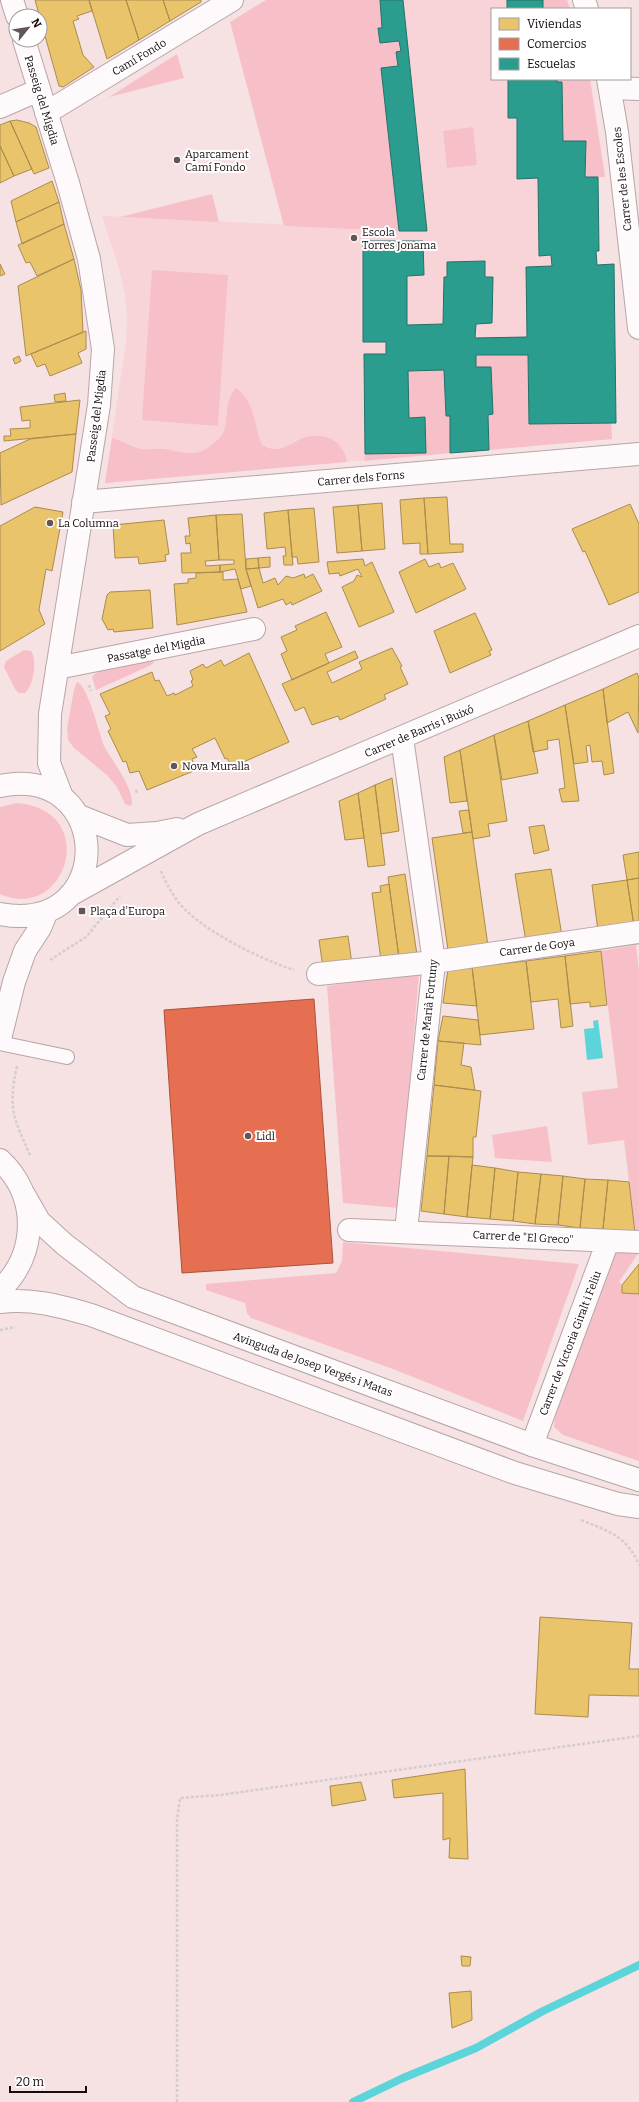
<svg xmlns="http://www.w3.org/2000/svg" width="639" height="2102" font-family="Bitter,serif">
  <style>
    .built { fill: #f8d4d9 }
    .green { fill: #f7c0c8 }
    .water { fill: #5bd4da }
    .homes { fill: #e9c46a; stroke: #aa8c4e }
    .shops { fill: #e76f51; stroke: #a8513c }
    .schools { fill: #2a9d8f; stroke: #247168 }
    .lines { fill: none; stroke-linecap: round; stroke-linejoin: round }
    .stream { stroke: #5bd4da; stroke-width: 8 }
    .lane-casing { stroke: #b6a6a8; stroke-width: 16 }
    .street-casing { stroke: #b6a6a8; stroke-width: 24 }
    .secondary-casing { stroke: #b6a6a8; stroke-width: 24 }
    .path { stroke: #d4cdcf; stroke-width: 2.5; stroke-dasharray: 3 2; stroke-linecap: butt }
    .lane { stroke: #fefafb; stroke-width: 14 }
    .street { stroke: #fefafb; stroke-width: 22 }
    .secondary { stroke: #fefafb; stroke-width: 22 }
    .poi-dot { fill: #645557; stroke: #fff; stroke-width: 1.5 }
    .labels { text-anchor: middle; stroke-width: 4; stroke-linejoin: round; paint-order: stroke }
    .street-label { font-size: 11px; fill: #160a0c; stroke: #fff }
    .poi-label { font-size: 11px; fill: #160a0c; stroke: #fff; text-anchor: start }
  </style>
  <rect width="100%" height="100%" fill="#f6e1e3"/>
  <path class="built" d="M403,0H567L570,9H492V79H590L605,177H598L599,251H596L597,265L614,264L616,423H611L612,439L105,483L126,342L127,317L125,294L119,268L102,216L426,231Z"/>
  <path class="green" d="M266,0H380L382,28H378L380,42L399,41L401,51L397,52L398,66L381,68L399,231L284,226L230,22Z
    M543,0H567L570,9H543Z
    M177,54L184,78L109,97Z
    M557,79H590L605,177H585L586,141H563L562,82H557Z
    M473,127L477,165L447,168L443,131Z
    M212,194L219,222L120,217Z
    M152,270L228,275L218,426L142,420Z
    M476,355H528L529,424L611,423L612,439L489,450L488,415L493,414L491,368L476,367Z
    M444,370L446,416H450V453L364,461L365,454L426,453L425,418H409L408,371Z
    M236,388C255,401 254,425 262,445C265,446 270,449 273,449C283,450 294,442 303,438C323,431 344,440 347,462L105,483L112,438C121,440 128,445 137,448C147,451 154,448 164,449C185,452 197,459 215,442C219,439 222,436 224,431C229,415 224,401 236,388Z
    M24,650L31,651C38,660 33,687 25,693H19L15,689L4,667L6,661Z
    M152,658L154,663L149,666L96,690L92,677C100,666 138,660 152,658Z
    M77,682C88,686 99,733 104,746C111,759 137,792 131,806L125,804L117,787L108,776L74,748L68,740L67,728L74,690Z
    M17,803C102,810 66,924 0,894V807Z
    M636,945L639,971V1233H635L624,1140L588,1145L582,1092L618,1088L601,951Z
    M419,973L399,1208L343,1203L327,986Z
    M547,1126L552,1162L495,1158L492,1135Z
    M343,1242L579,1264L523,1421L393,1369L251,1318L247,1313L245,1303L206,1290V1284L336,1273L342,1261Z
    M619,1249L639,1252L619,1282L622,1285V1293L639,1294V1461L563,1435L554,1427L555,1417L611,1258L614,1252Z"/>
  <path class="water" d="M598,1020L603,1058L587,1060L584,1029L594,1028L593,1021Z"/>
  <path class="homes" d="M35,0H89L92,11L77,16L79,19L73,21L83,55L94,67L63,87L59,86Z
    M89,0H126L139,40L107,59Z
    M126,0H163L170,21L139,40Z
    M163,0H201V2L170,21Z
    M17,120L29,123L36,127L49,168L34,174L10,121Z
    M10,121L32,169L14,176L0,146V125Z
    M0,146L14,176L0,183Z
    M52,181L59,202L16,222L11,201Z
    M59,202L64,224L22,244L16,222Z
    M64,224L74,259L37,276L30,262L26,263L18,245Z
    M74,259L81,290L83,332L26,356L18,286Z
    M0,264L5,274L0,276Z
    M86,331V349L78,353L82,363L50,376L45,364L37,367L31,354Z
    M19,356L21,361L15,364L13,359Z
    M65,393L66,401L55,402L54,395Z
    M80,400L76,434L4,441V436H11L10,429L30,428V420L22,421L20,407Z
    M76,434L72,472L1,505L0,453L30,439Z
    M447,497L450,544H463V552L428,554L424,498Z
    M424,498L428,554H420V543L403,544L400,500Z
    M382,503L385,549L362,551L358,505Z
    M630,504L639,524V592L609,605L585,551L583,552L572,529Z
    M358,505L362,551L337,553L333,507Z
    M35,507L63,512L52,571L46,569L39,610L45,624L0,651V526Z
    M314,508L319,562L298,564L297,557H292L288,510Z
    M288,510L293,565H284L283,556H286L285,547L267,549L264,513Z
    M242,514L246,569L251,586L241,589L235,569L220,572V565L234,564V560H219L216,515Z
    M216,515L219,560L205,561L206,566L220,565V572L182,573L181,553H191L190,543L186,544L185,536H190L188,518Z
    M164,520L169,554L165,555L166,561L139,564L138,557L115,558L113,525Z
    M270,557V567L259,568L258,558Z
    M258,558L259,568L246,569V559Z
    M363,559L365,566L372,562L394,612L359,627L342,587L354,581L357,575L362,577L358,569L340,576L339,573L329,574L327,562Z
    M425,559L429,567L439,563L441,568L453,563L466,589L416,613L399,572Z
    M259,568L263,583L275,578L278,585L286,576L293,578L304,574L305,578L313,574L322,591L292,605L291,602L286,605L283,599L258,608L246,569Z
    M223,572V580L238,579L247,612L177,625L174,584L188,583V579L196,578V573Z
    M150,590L153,628L114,632L113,629L108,630L102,619L107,595L110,592Z
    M326,612L342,647L325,654L329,663L292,680L281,654L287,651L281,637L297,630L295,626Z
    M475,613L492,650L489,651L491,655L450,673L434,631Z
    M392,648L402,666L400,667L408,684L384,695L386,699L340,720L338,716L312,725L304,707L295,711L282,684L355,651L358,658L327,672L332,683L362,669L359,662Z
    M249,653L289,742L232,767L227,758L225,759L215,738L192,749L197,757L192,759L196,770L147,790L139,771L130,773L126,761L123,762L108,731L111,729L105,716L110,714L100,694L152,672L155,681L159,680L167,696L174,693L175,695L193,686L191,681L193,680L190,671L203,664L206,668L221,660L224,666Z
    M637,673L639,678L638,733L628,712L607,723L603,689Z
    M603,689L614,773L604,775L602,761L592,762L590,745L586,746L588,762L574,764L565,705Z
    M565,705L579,801L562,802L559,789L565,788L559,739L547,741L548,749L533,752L528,721Z
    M528,721L538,773L502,780L494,735Z
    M494,735L507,821L488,824L490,836L473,839L460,750Z
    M460,750L467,801L450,803L444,757Z
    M392,778L399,831L381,834L375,785Z
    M375,785L385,865L368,867L358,793Z
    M358,793L364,838L345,840L339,801Z
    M469,810L472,832L463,833L459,811Z
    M544,825L549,850L534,854L529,827Z
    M472,832L488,946L448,950L432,838Z
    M639,852V878L627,880L623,855Z
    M551,869L562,936L526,942L515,874Z
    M405,874L417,955L399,958L388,877Z
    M639,878V925L634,926L627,880Z
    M627,880L634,926L598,931L592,885Z
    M389,884L399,958L381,960L372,893L381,892L380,886Z
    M348,936L352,964L323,968L319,940Z
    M601,951L607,1005L590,1007V1002L570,1004L565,956Z
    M565,956L573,1026L561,1028L558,999L531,1002L526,961Z
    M526,961L534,1029L480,1035L472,967Z
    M472,967L477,1006L443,1003L448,969Z
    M443,1016L478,1020L481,1045L438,1041Z
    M438,1041L464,1043L461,1065L471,1067L475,1090L434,1085Z
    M434,1085L481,1091L476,1137H473V1157L427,1156Z
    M427,1156H449L444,1214L421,1211Z
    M449,1156L473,1157L467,1217L444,1214Z
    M472,1165L495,1168L490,1219L467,1217Z
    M495,1168L518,1172L513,1221L490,1219Z
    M518,1172L541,1174L535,1224L513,1221Z
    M541,1174L563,1176L558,1225L535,1224Z
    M563,1176L585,1179L580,1228L558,1225Z
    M585,1179L608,1180L603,1229L580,1228Z
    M608,1180L629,1182L635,1233L603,1229Z
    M639,1264V1294L622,1293V1285Z
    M540,1617L632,1623L629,1669H639V1696L589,1695L588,1717L535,1714Z
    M465,1769L468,1859L449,1858L450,1838L443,1840V1793L394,1798L392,1780Z
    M361,1782L366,1800L332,1806L330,1786Z
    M461,1956L471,1957L470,1966H462Z
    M471,1991L472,2020L452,2028L449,1993Z"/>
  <path class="shops" d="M314,999L333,1263L182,1273L164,1010Z"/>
  <path class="schools" d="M380,0H403L427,231H399L381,68L398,66L396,52L401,51L399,41L380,43L378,28H382Z
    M507,0H543V9H507Z
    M508,79H557V82H562L563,141H586L585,177H598L599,251H596L597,265L614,264L616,423L529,424L528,355H476V367H491L493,414L488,415L489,450L450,453V416H446L444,370L408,371L409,418L425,417L426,453L365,454L364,354H386V342H363V241H423L424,275L407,276V325L443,324L444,277H447V262L485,261V277H493L492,323L476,324L475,338L527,337L526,267L552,266L551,255L539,256L538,178L517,179V118H508Z"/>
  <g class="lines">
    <path class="stream" d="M353,2102L403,2078L476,2048L543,2011L639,1965"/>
    <defs>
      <path id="lane" d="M0,1043L67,1057"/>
      <path id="street" d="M12,0L17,16
        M584,0L587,9
        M24,40L68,183L89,259L103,349L99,405L50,714L49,763L62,797
        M608,79L617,132L639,328
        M610,88L639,89
        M0,107L39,90
        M46,113L232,0
        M83,502L639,454
        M57,668L254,629
        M402,738L434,962L406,1231
        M318,974L434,962L639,932
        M349,1230L639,1242
        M532,1445L608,1241"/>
      <path id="secondary" d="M0,786C114,763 117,936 0,914
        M79,816L127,835L157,833L177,829
        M70,895L198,824L639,636
        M0,1039L14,982L25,951L40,928L47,911
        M0,1160C39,1196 38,1254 0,1290
        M23,1193L39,1221L64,1244L133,1297L532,1445L639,1480
        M0,1302C32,1298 60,1306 91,1315L515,1473L618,1504L639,1507"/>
    </defs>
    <use href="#lane" class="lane-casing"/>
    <use href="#street" class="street-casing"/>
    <use href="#secondary" class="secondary-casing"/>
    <path class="path" d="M89,685L91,691
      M136,790L137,793
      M161,871C165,881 170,890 176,899C196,928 260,959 294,970
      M50,960L86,937L120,896
      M17,1066C8,1108 13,1117 30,1155
      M0,1330L15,1327
      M581,1520C608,1531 627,1536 639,1565
      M177,2102V1820L180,1798L220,1795L639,1736"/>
    <use href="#lane" class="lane"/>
    <use href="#street" class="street"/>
    <use href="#secondary" class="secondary"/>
  </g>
  <g class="poi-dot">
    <circle cx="177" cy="160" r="4"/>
    <circle cx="354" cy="238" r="4"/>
    <circle cx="50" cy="523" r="4"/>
    <circle cx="174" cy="766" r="4"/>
    <rect x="78" y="907" width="8" height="8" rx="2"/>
    <circle cx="248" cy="1136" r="4"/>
  </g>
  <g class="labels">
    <g class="street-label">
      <text transform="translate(139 57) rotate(-31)" y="4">Camí Fondo</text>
      <text transform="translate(42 100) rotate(73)" y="4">Passeig del Migdia</text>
      <text transform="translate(622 179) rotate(-96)" y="4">Carrer de les Escoles</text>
      <text transform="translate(96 416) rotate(-83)" y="4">Passeig del Migdia</text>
      <text transform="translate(361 478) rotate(-5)" y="4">Carrer dels Forns</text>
      <text transform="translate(156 649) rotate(-11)" y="4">Passatge del Migdia</text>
      <text transform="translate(419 731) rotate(-23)" y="4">Carrer de Barris i Buixó</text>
      <text transform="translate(537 947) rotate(-8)" y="4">Carrer de Goya</text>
      <text transform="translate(427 1020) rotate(-84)" y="4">Carrer de Marià Fortuny</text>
      <text transform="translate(523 1237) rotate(3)" y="4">Carrer de "El Greco"</text>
      <text transform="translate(570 1343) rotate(-69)" y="4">Carrer de Victoria Giralt i Feliu</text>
      <text transform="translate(313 1364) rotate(20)" y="4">Avinguda de Josep Vergés i Matas</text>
    </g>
    <g class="poi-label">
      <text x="185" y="158">Aparcament<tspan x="185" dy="13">Camí Fondo</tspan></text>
      <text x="362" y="236">Escola<tspan x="362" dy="13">Torres Jonama</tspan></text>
      <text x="58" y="527">La Columna</text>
      <text x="182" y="770">Nova Muralla</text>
      <text x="90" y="915">Plaça d'Europa</text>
      <text x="256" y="1140">Lidl</text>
    </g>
  </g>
  <rect x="491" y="8" width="140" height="72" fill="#ffffff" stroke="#a29d9e"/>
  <rect x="499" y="18" width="20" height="12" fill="#e9c46a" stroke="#a29d9e"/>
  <text x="527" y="28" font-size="12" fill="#160a0c">Viviendas</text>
  <rect x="499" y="38" width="20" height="12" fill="#e76f51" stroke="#a29d9e"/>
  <text x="527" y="48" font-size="12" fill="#160a0c">Comercios</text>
  <rect x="499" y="58" width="20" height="12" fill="#2a9d8f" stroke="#a29d9e"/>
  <text x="527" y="68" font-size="12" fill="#160a0c">Escuelas</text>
  <g transform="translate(28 28) rotate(60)"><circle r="19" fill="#ffffff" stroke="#a29d9e"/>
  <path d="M0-3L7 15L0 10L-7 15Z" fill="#645557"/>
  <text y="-6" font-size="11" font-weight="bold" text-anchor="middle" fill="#160a0c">N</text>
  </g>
  <path d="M10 2086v6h76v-6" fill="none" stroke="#160a0c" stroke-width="2"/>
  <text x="16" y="2086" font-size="12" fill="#160a0c" stroke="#ffffff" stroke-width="3" paint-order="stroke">20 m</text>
</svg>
